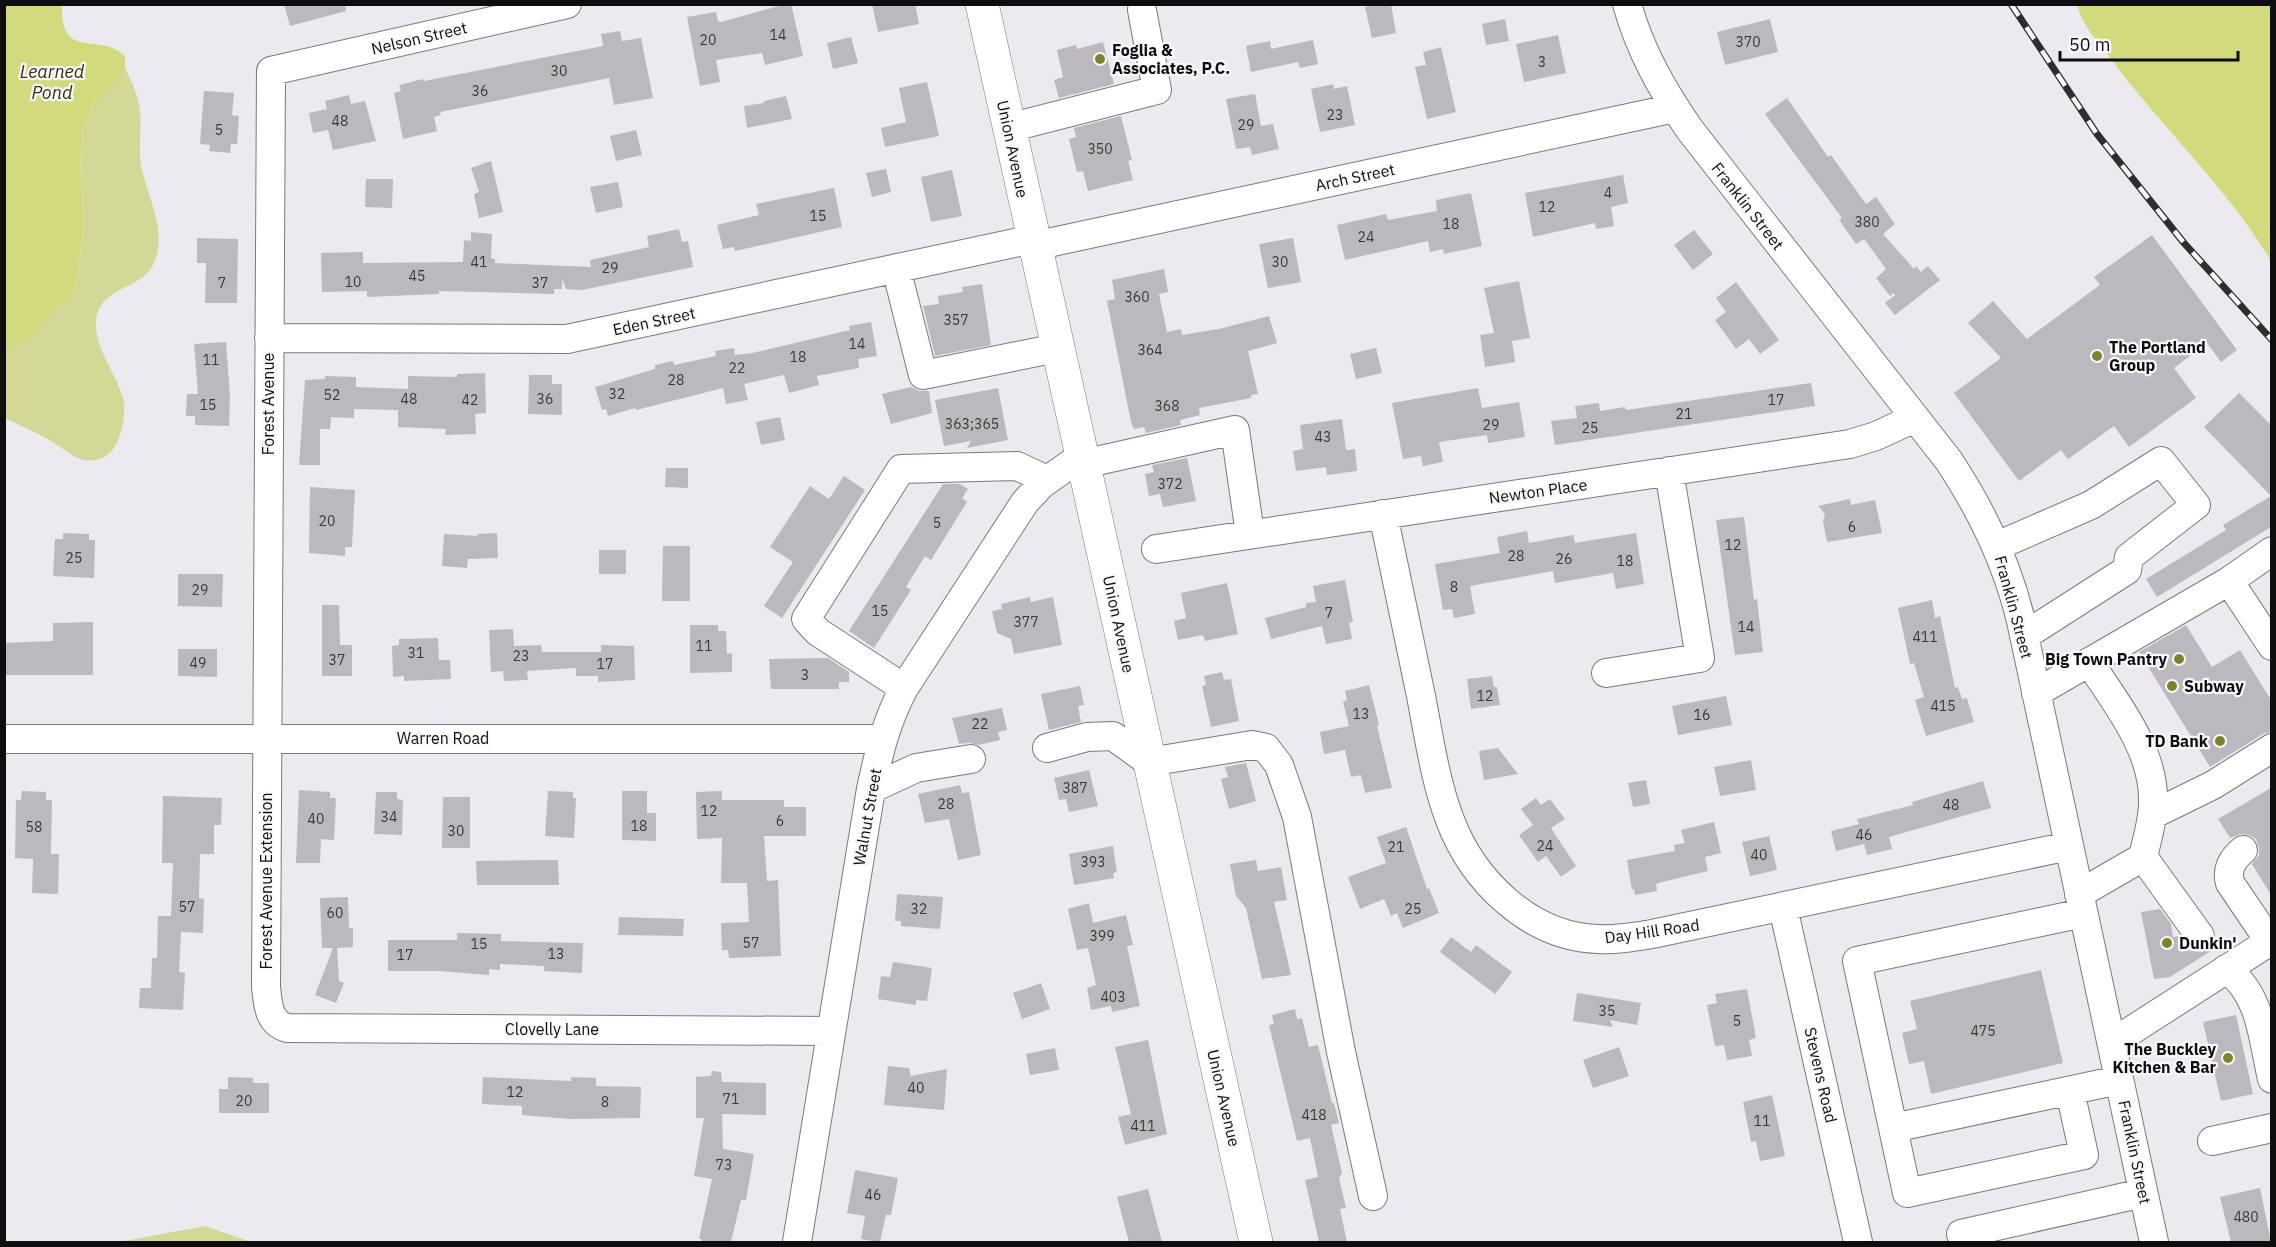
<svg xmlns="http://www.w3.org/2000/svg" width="2276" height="1247" font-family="'IBM Plex Sans',sans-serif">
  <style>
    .green { fill: #d3d897 }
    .water { fill: #d3d97d }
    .building { fill: #bbb9bd }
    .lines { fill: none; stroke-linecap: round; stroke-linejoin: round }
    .minor-casing { stroke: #7a797c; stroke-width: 30 }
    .major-casing { stroke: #7a797c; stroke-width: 34 }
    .minor { stroke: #fff; stroke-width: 28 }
    .major { stroke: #fff; stroke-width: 33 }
    .rail-casing { stroke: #2e2d2f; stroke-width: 7 }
    .rail { stroke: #faf8fc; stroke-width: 4.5; stroke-dasharray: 14; stroke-linecap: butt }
    .poi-dot { fill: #7d822c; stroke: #faf8fc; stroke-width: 2 }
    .labels { text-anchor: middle; stroke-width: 4.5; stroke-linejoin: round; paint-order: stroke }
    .number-label { font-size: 14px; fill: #39383a }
    .street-label { font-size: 16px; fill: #0e0d0f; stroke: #faf8fc }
    .poi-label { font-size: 16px; font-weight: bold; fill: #0e0d0f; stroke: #faf8fc; text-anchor: start }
    .water-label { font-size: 18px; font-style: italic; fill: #30320a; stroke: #faf8fc }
  </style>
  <rect width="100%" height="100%" fill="#eceaef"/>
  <path class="green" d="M125,68C131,81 139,96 140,111C142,129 138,147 141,165C147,197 170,234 152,267C138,290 98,288 96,321C94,348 116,373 123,398C126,411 123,426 119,438C112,459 91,467 72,455C65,451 60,446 53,442C38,433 20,426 5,418V352L40,330L57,308L72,296L77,276L84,226L80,161L83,130L93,104L118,82Z
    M205,1226L251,1242H119Z"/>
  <path class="water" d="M5,4L62,5C60,62 101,31 125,56V68L118,82L93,104L83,130L80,161L84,226L77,276L72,297L57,308L40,330L28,339L5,352Z
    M2077,5H2271V261C2227,187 2162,128 2111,59C2098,42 2082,25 2077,5Z"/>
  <path class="building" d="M284,4H345L346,11L290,26Z
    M786,4H791L803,56L765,65L762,53L716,60L720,82L700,86L687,17L716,12L718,21L721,22Z
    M872,4H915L919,24L878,32Z
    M1377,4H1391L1396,33L1372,38L1365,7Z
    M1505,19L1509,41L1486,45L1482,24Z
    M1770,19L1778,52L1725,65L1717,32Z
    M620,31L622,41L641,38L653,98L614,105L609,78L440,112L441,115L434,117L437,131L403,139L394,93L401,91L399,85L423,79L424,81L603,46L601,34Z
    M1558,35L1566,73L1524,82L1516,44Z
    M851,37L858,63L833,69L827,43Z
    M1313,40L1318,64L1300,68L1298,62L1251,72L1246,46L1270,41L1271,49Z
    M1103,42L1114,84L1059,98L1054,80L1063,77L1057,50L1076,45L1077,49Z
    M1441,47L1456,112L1427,119L1415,67L1426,65L1423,52Z
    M927,82L939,136L885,147L881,128L906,122L899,88Z
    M1333,84L1334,89L1347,86L1355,125L1320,132L1311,89Z
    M204,91L234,93L232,115L239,116L237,144H231L230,153L209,151L210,145L200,144Z
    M1255,94L1261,126L1273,124L1279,149L1252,155L1250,147L1236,149L1226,99Z
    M349,95L351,104L365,101L376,141L333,150L328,130L313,133L309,113L327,109L325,101Z
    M786,96L792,119L747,128L744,106L764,103V101Z
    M1787,98L1828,157L1831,155L1866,204L1876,197L1895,224L1883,234L1914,269L1916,266L1921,272L1928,266L1940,280L1895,315L1885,303L1895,295L1893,293L1890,296L1876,278L1886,269L1864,239L1856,244L1839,220L1842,218L1765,114Z
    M1121,116L1132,160L1128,161L1133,180L1088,191L1083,171L1077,172L1069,139L1076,137L1074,128Z
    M636,130L642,155L616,161L610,136Z
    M491,161L503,212L479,218L474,194L479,192L471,168Z
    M886,169L891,192L872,197L866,173Z
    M952,170L962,216L931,222L921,177Z
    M1623,175L1628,203L1611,207L1614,226L1596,229L1595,223L1533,237L1525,193Z
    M366,179H393L392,208L365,207Z
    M618,182L623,207L596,213L590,187Z
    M834,188L842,227L735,251L734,247L723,249L717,225L759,215L756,204Z
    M1471,193L1482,246L1444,254L1443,249L1430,252L1428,241L1345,260L1337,225L1386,214L1388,220L1437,211L1436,200Z
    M679,229L682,242L688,241L693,267L582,290L566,289L562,278V289H554V294L439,291V294L367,297V291L322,292L321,253L363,252V263L463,262L464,240L471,241V232L492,234L491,258L495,259V263L591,267L590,260L649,247L647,236Z
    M1694,230L1713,254L1693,270L1674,245Z
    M2152,235L2237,350L2221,362L2207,343L2174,368L2196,398L2129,447L2114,426L2068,459L2061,450L2019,481L1954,393L2001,358L1968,323L1993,301L2027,339L2100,285L2094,277Z
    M197,238L238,239L237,303H205L206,263H197Z
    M1293,238L1301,282L1268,288L1259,244Z
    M1164,269L1168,292L1159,294L1167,332L1181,329L1182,335L1219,329L1269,316L1277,343L1248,351L1258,394L1251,395V398L1199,408L1200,415L1180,420L1181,425L1146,433L1144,427L1134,429L1131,422L1107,301L1115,299L1112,280Z
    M1519,281L1530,338L1512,341L1515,362L1485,367L1480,335L1494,333L1484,288Z
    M1736,282L1779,340L1760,354L1749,339L1736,349L1715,320L1726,312L1716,298Z
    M982,284L991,345L935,356L923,306L939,304L938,296L963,292L962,287Z
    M871,322L877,356L858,359L859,368L817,376L819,385L789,393L784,375L744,384L748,400L726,404L723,388L636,410L635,408L608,416L606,409L602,410L595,387L655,369V365L673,361L674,365L716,356L715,351L734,348L735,355L752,353L850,330L849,326Z
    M226,342L230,396L229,426L195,425V416H186L187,394H198L194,344Z
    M1376,348L1382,373L1356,379L1350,354Z
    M485,373L486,413L475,414L476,434L445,435L446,429L398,427V410L354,409V418L331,417L330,429H320V465H299L305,380L325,379V376L356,377V387L408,389V376L457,377V374Z
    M529,375H552V384H562V415L528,414Z
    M1811,383L1815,406L1555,445L1551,421L1577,418L1575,406L1599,403L1600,411L1625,407L1626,410Z
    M911,387L919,391H929L932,413L891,424L882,394Z
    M998,388L1008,440L967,448L971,441L944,446L935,400Z
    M1478,388L1482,408L1519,402L1525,437L1488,443L1487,435L1439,442L1443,462L1423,466L1421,456L1403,459L1392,403Z
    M2239,393L2271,425V527L2157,597L2146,579L2226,530L2223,525L2271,496L2204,427Z
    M780,417L785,440L761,445L756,422Z
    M1342,419L1346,450L1355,449L1357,471L1327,475L1326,467L1296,471L1293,451L1303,449L1300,425Z
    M1187,458L1196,501L1163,507L1160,494L1149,496L1145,474L1154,472L1152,465Z
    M666,468H688V488L665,487Z
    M844,476L865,490L782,618L764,606L793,562L770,547L810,486L829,499Z
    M943,484H960L968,489L962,498L967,502L931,560L925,556L906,587L911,590L874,648L849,631Z
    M310,487L355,490L352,547H345V556L309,553Z
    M1850,499L1851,505L1875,500L1882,533L1827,542L1823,521L1825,514L1818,506Z
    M1744,517L1754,600L1757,599L1763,652L1735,655L1716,520Z
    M1527,531L1529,543L1573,535L1575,543L1636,533L1644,584L1616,589L1613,573L1555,583L1553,571L1470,586L1475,614L1454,618L1452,609L1443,610L1435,564L1500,553L1497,537Z
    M63,533L89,534V540H95L94,578L53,576L55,539H63Z
    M497,533L498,558L468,559L467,568L442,566L444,534L478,536L477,534Z
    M663,546H690V601H662Z
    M599,550H626V574H599Z
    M178,574H223L222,607L178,606Z
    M1345,580L1353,622L1349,623L1352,639L1326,644L1322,626L1271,639L1265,618L1306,607V603L1316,602L1313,586Z
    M1227,583L1238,634L1205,641L1203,635L1178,640L1174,621L1186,618L1181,593Z
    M1030,597L1031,602L1053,597L1062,645L1014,654L1011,639L997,633L992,611L1002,609L1001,604Z
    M1932,600L1935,618L1940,616L1955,688L1958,687L1962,699L1967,698L1974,722L1926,736L1915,700L1924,697L1914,663L1910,664L1898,608Z
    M322,605H339L340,645H352V676H322Z
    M93,622V675H4V643L53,641V623Z
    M690,625H718V631H726L727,654L732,653V672L690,673Z
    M2186,625L2212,667L2240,650L2271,700V732L2263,734L2210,767L2139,652Z
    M513,629L514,646L541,645L542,652H601V645L634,646L635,680L598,682V676H576V668L527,671L528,680L504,681L503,671L491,672L489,630Z
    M438,638L439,660H450L451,679L404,681V676L393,677L392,646L399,645V639Z
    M178,649H217V677L178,676Z
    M828,658L849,672V682H839V689H771L769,659Z
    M1222,672L1224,680L1231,679L1239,721L1211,727L1202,686L1206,685L1204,676Z
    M1492,676L1494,687H1497L1500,705L1471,709L1467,679Z
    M1369,685L1379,725L1377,726L1392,788L1365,793L1361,775L1351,777L1345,750L1324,754L1320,732L1349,726L1343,702L1347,700L1345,691Z
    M1080,686L1084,705L1078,706L1081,722L1049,730L1041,694Z
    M1726,696L1732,725L1678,735L1672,706Z
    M1002,708L1007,730L998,732L1000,740L979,745L969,743L959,744L952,718Z
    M1498,748L1518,774L1484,780L1479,751Z
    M1751,760L1756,790L1720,796L1714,767Z
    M1246,763L1256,801L1229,809L1221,779L1228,777L1225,767Z
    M1089,770L1098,806L1069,812L1066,799L1059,800L1054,778Z
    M1646,780L1650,804L1633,807L1628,783Z
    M1983,781L1991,808L1889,837L1892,849L1867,855L1864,844L1836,851L1831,831L1859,824L1857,819L1913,805L1912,802Z
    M960,785L962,793L969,792L981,855L958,860L949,819L925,823L918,794Z
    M2271,788V895L2252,864L2259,855V847L2256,839L2249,835L2240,834L2230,838L2218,819Z
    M299,790L330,792V798H336L334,840L321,839L320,863H296Z
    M22,791L46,792V800H52L51,854H59L58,894L32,893L33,859L15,858L16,800H21Z
    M548,791L573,792V798H576L574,838L545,836Z
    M622,791H647V813H656V841L622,840Z
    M722,791V800H784V807H806V836H764L767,881L778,880L781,956L729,958L728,950H722L721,923L749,922L747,883H721L722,838L697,839L696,792Z
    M376,792H397V799L403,800L402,835L374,834Z
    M163,796L222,798L221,825H214V854H200L199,898L204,899L203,933L181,932L179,972L185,973L183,1010L139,1008L140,988H151L152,958H157L158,916H171L173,863H162Z
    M443,797H470V848H442Z
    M1536,798L1541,805L1550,799L1565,819L1551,828L1576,866L1561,877L1546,856L1538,862L1519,835L1533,825L1521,809Z
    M1714,822L1721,853L1705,857L1708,871L1662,882L1656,884L1657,891L1635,895L1634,889L1632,890L1627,860L1675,851L1674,845L1685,843L1681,830Z
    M1406,827L1427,889L1429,888L1439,913L1403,928L1397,913L1391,916L1384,899L1360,909L1348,877L1386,863L1377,837Z
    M1769,836L1777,870L1750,876L1742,842Z
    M1113,846L1117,872L1113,873L1114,878L1074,885L1069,854Z
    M558,860L559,885H477L476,861Z
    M1256,860L1258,871L1281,867L1287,900L1274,902L1291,975L1262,979L1246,908L1236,896L1230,864Z
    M897,894L943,897L940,929L901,926V921H895Z
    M348,897L349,928H353V947L337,948L339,981L344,983L336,1003L315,995L333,948H322L320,898Z
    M1089,903L1093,923L1126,915L1133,945L1127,946L1140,1006L1112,1012L1111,1006L1091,1010L1087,988L1096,985L1088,948L1077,950L1068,909Z
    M2160,909L2171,924L2173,937L2179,936L2187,950L2201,952L2217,947L2170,977L2154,979L2141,912Z
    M619,917L684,919L683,936L618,935Z
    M457,933L501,934V941L583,943L582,973L544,971V966L500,964V970L489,969V975L439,971H388V940H457Z
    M1451,937L1471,952L1476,945L1512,972L1495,994L1440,952Z
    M893,962L932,968L927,1001L916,1000V1005L878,999L881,976L890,977Z
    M2041,970L2063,1063L1931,1094L1924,1061L1909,1064L1902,1033L1917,1029L1910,1001Z
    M1041,983L1050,1009L1022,1019L1013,993Z
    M1747,989L1756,1038L1749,1040L1752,1056L1727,1060L1724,1045L1715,1046L1707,1005L1717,1003L1715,994Z
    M1577,993L1641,1003L1637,1025L1610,1020L1613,1027L1573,1021Z
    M1295,1009L1297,1019L1302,1018L1309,1047L1318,1045L1332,1103H1334L1339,1123L1331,1125L1342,1173L1339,1178L1346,1208L1340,1209L1347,1242H1319L1305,1180L1318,1177L1310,1138L1297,1141L1269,1025L1274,1024L1272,1015Z
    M2236,1015L2253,1094L2221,1101L2203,1022Z
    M1148,1040L1167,1134L1125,1145L1118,1117L1131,1114L1115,1047Z
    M1619,1047L1629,1076L1593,1088L1583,1060Z
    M1055,1048L1059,1070L1030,1075L1026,1054Z
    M888,1066L909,1068L911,1076L947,1069L944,1110L884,1105Z
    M712,1071L721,1072L722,1082L766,1083V1115L722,1114L723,1149L754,1154L746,1200H741L731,1242H701L702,1239H699L712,1179L694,1176L704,1118H696V1077L711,1076Z
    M228,1077L253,1078V1083H269V1113H219V1089H228Z
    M483,1077L571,1081V1077L596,1078V1086L641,1087L640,1118L570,1119L522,1115V1106L482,1104Z
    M1772,1095L1785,1156L1760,1161L1756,1141L1751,1142L1743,1102Z
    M855,1170L898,1178L891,1215H886L880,1242L861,1239L865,1216L847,1213Z
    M2260,1188L2271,1242H2231L2220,1197Z
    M1148,1189L1162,1242H1129L1117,1197Z"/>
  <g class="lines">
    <defs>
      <path id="minor" d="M567,4L271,71L266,987C268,1004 268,1022 287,1028L831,1031
        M1627,4C1640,51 1663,91 1690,130L1949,461C1982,511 2007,562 2021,621L2154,1242
        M1008,128L1157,90L1142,10
        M1034,246L1675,108
        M896,268L923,375L1057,348
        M269,338L567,339L1033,239
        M1083,464L1235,430L1250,534
        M1383,514C1396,575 1408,635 1421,696C1429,737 1435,781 1450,820C1473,881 1530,937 1598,939C1616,940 1634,937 1652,934L2069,846
        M1997,546L2091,505L2161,461L2196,505L2129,557L2127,570L2024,636
        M1156,549L1850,444L1876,436L1915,418
        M2229,581L2272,551
        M1606,673L1700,658L1669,471
        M904,688L818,632L806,619L901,469L1017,466L1047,480
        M2036,693L2229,581L2272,646
        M4,739H882
        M1047,748L1087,737L1113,736L1149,762L1252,745L1266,748L1279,765L1297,817L1341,1052L1373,1196
        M871,789L916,768L971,759
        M2152,815L2213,785L2272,748
        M2243,850C2232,859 2226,870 2230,883L2272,945
        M2143,857L2200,936
        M2079,894L2143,857C2147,839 2153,821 2153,803C2155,751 2116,703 2089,662
        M1783,907L1858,1242
        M2083,913L1857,961L1893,1128L2119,1080
        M2226,969C2261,993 2263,1040 2272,1079
        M2112,1043L2272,940
        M1893,1128L1907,1193L2084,1155L2070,1091
        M2212,1141L2272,1128
        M1961,1234L2143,1193
        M797,1242L871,789C879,752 886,722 904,688L1025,502L1042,484L1082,456"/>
      <path id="major" d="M982,4L1256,1242"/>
    </defs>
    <use href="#minor" class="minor-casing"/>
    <use href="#major" class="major-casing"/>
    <use href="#minor" class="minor"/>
    <use href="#major" class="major"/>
    <defs>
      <path id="rail" d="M2011,4L2097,134L2184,243L2272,340"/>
    </defs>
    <use href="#rail" class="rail-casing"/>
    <use href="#rail" class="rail"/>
  </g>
  <g class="poi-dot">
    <circle cx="1100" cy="59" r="6"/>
    <circle cx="2097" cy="356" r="6"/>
    <circle cx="2179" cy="659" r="6"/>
    <circle cx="2172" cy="686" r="6"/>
    <circle cx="2220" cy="741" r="6"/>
    <circle cx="2167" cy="943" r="6"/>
    <circle cx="2228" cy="1058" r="6"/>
  </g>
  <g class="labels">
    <g class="number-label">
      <text x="778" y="40">14</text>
      <text x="708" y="45">20</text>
      <text x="1748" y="47">370</text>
      <text x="1542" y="67">3</text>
      <text x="559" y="76">30</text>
      <text x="480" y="96">36</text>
      <text x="1335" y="120">23</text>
      <text x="340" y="126">48</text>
      <text x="1246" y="130">29</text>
      <text x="219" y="135">5</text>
      <text x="1100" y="154">350</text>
      <text x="1608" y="198">4</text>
      <text x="1547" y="212">12</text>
      <text x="818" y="221">15</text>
      <text x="1867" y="227">380</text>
      <text x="1451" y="229">18</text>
      <text x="1366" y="242">24</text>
      <text x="479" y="267">41</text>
      <text x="1280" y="267">30</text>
      <text x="610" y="273">29</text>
      <text x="417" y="281">45</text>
      <text x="353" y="287">10</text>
      <text x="222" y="288">7</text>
      <text x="540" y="288">37</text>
      <text x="1137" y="302">360</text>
      <text x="956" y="325">357</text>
      <text x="857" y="349">14</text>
      <text x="1150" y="355">364</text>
      <text x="798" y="362">18</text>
      <text x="211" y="365">11</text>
      <text x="737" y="373">22</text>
      <text x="676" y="385">28</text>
      <text x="617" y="399">32</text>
      <text x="332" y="400">52</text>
      <text x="409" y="404">48</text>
      <text x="545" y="404">36</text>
      <text x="470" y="405">42</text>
      <text x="1776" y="405">17</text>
      <text x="208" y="410">15</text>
      <text x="1167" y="411">368</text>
      <text x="1684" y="419">21</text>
      <text x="972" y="429">363;365</text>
      <text x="1491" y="430">29</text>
      <text x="1590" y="433">25</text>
      <text x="1323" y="442">43</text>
      <text x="1170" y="489">372</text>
      <text x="327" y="526">20</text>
      <text x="937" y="528">5</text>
      <text x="1852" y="532">6</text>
      <text x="1733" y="550">12</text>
      <text x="1516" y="561">28</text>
      <text x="74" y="563">25</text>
      <text x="1564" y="564">26</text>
      <text x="1625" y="566">18</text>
      <text x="1454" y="592">8</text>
      <text x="200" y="595">29</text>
      <text x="880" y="616">15</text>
      <text x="1329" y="618">7</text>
      <text x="1026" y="627">377</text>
      <text x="1746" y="632">14</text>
      <text x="1925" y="642">411</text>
      <text x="704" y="651">11</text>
      <text x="416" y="658">31</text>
      <text x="521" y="661">23</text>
      <text x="337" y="665">37</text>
      <text x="198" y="668">49</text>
      <text x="605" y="669">17</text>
      <text x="805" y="680">3</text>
      <text x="1485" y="701">12</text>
      <text x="1943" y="711">415</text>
      <text x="1361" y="719">13</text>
      <text x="1702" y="720">16</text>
      <text x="980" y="729">22</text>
      <text x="1075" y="793">387</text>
      <text x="946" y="809">28</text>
      <text x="1951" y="810">48</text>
      <text x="709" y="816">12</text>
      <text x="389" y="822">34</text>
      <text x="316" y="824">40</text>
      <text x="780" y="826">6</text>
      <text x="639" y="831">18</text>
      <text x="34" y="832">58</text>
      <text x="456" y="836">30</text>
      <text x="1864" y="840">46</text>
      <text x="1545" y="851">24</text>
      <text x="1396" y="852">21</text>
      <text x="1759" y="860">40</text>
      <text x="1093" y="867">393</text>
      <text x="187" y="912">57</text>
      <text x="919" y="914">32</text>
      <text x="1413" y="914">25</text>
      <text x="335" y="918">60</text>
      <text x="1102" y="941">399</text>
      <text x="751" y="948">57</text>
      <text x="479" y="949">15</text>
      <text x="556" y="959">13</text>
      <text x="405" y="960">17</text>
      <text x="1113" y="1002">403</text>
      <text x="1607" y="1016">35</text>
      <text x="1737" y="1026">5</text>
      <text x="1983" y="1036">475</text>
      <text x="916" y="1093">40</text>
      <text x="515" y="1097">12</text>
      <text x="731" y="1104">71</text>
      <text x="244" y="1106">20</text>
      <text x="605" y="1107">8</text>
      <text x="1314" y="1120">418</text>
      <text x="1762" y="1126">11</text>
      <text x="1143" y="1131">411</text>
      <text x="724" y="1170">73</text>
      <text x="873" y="1200">46</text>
      <text x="2246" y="1222">480</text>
    </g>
    <g class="street-label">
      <text transform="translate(419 38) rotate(-13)" y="6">Nelson Street</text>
      <text transform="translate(1013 149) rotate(78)" y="6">Union Avenue</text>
      <text transform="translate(1355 177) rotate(-12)" y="6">Arch Street</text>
      <text transform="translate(1748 206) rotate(52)" y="6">Franklin Street</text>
      <text transform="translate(654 321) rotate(-12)" y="6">Eden Street</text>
      <text transform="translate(268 404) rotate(-90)" y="6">Forest Avenue</text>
      <text transform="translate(1538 491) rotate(-8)" y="6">Newton Place</text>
      <text transform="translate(2014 607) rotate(75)" y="6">Franklin Street</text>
      <text transform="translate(1119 624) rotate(78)" y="6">Union Avenue</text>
      <text x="443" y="744">Warren Road</text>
      <text transform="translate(867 817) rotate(-80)" y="6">Walnut Street</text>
      <text transform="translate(266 881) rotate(-90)" y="6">Forest Avenue Extension</text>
      <text transform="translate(1652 931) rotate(-8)" y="6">Day Hill Road</text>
      <text x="552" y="1035">Clovelly Lane</text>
      <text transform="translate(1821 1075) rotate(77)" y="6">Stevens Road</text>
      <text transform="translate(1224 1098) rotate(77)" y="6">Union Avenue</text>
      <text transform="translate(2135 1152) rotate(78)" y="6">Franklin Street</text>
    </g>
    <g class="poi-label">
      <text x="1112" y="56">Foglia &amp;<tspan x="1112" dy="18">Associates, P.C.</tspan></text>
      <text x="2109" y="353">The Portland<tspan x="2109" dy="18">Group</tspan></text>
      <text x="2167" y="665" text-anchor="end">Big Town Pantry</text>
      <text x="2184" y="692">Subway</text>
      <text x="2208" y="747" text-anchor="end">TD Bank</text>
      <text x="2179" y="949">Dunkin'</text>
      <text x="2216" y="1055" text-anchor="end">The Buckley<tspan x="2216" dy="18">Kitchen &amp; Bar</tspan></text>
    </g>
    <g class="water-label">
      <text x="52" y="78">Learned<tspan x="52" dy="21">Pond</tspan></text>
    </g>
  </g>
  <rect width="2276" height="1247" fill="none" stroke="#0e0d0f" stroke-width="12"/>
  <path d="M2060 51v9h178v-9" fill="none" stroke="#0e0d0f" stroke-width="3"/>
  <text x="2069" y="51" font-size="18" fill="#0e0d0f" stroke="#faf8fc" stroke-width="4.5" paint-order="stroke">50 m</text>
</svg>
